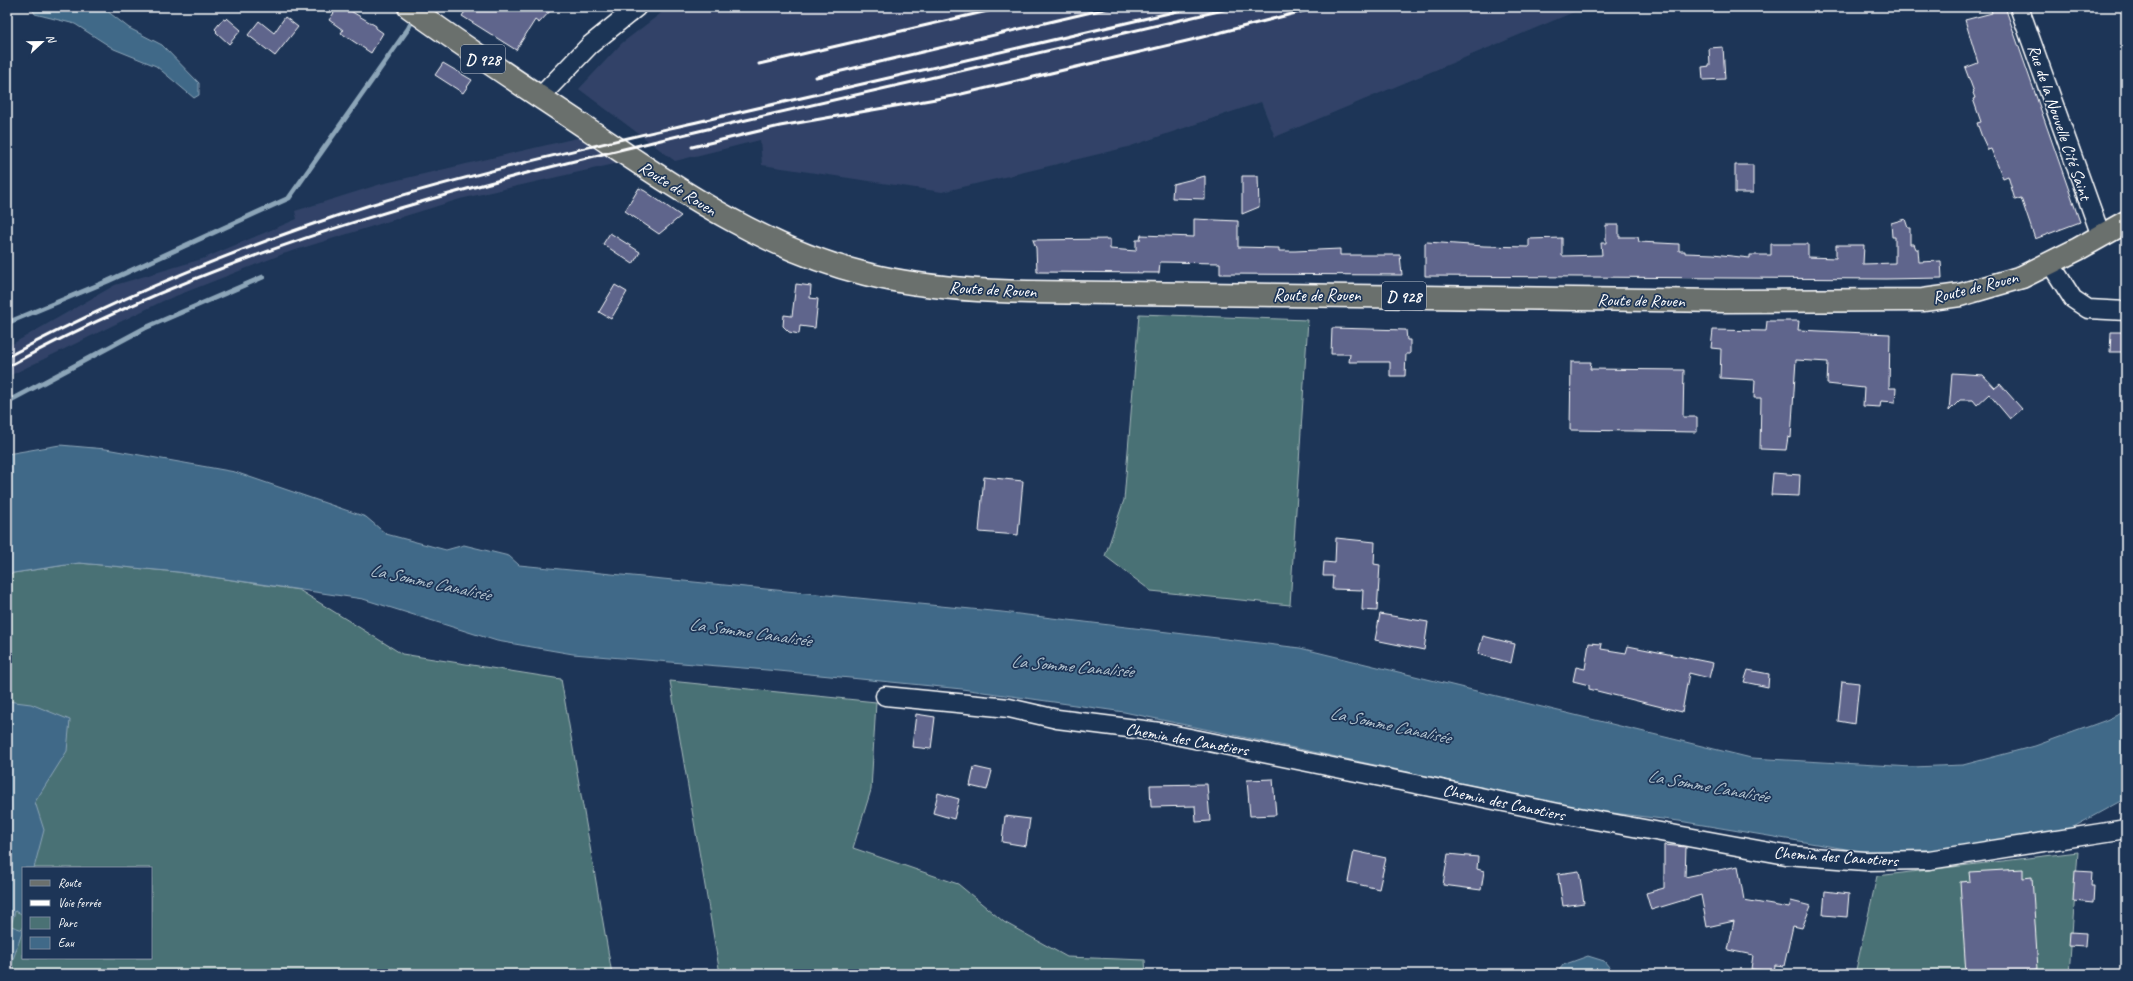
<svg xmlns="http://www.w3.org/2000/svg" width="2133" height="981" font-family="Caveat,sans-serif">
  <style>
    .built { fill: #314367 }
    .green { fill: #4a7174; stroke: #a4b8ba; fill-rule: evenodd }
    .water { fill: #406988; stroke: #8ca5b8 }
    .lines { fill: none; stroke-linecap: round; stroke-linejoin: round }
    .stream { stroke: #8ca5b8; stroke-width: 5 }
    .building { fill: #5f658c; stroke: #fff }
    .minor-casing { stroke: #fff; stroke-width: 21 }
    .primary-casing { stroke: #fff; stroke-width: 25 }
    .minor { stroke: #1d3557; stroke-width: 18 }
    .primary { stroke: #6b706d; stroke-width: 22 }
    .rail { stroke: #fff; stroke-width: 3 }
    .labels { text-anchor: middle; stroke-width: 3.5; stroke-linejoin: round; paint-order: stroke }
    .shield { fill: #1d3557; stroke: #bbc2cd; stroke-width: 1 }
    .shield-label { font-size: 16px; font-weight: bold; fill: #fff }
    .street-label { font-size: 17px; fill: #fff; stroke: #1d3557 }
    .water-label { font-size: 18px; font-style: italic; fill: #b3c3cf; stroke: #1d3557 }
  </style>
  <rect width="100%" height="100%" fill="#1d3557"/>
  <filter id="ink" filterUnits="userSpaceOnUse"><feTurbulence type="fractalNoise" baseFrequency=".025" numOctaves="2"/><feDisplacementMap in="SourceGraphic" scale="8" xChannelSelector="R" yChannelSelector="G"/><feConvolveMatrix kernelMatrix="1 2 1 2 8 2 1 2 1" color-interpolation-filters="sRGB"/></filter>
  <g filter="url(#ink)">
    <path class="built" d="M669,7H1586L1275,137L1261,102L1128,147L942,192L762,165L760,140L675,161L579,89L622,43Z
      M581,137L619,163L460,199L283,254L163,301L7,377V347L115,285L202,259L297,219L295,211L381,184Z"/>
    <path class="green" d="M1139,314L1308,320L1290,605L1151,591L1105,556L1124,500Z
      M79,563L178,572L299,590L402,654L561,679L612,974H7V574ZM23,868H151V958H23Z
      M670,681L876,702L871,790L853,848L958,884L1004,922L1067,957L1145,960L1146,974H720Z
      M2078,852L2069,974H1855L1877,876Z"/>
    <path class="water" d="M31,7H102L129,28L162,45L199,83V95L194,98L156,66L114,49L75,24L35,14Z
      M60,445L106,449L235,472L366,517L386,534L446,550L464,545L509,556L519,565L1002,612L1300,648L1751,758L1912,767L1963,765L2035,746L2104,721L2126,711V798L2059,835L1906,855L1876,854L1679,821L1588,810L1124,712L962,689L779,671L573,654L497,641L363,599L178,572L79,563L7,574V454Z
      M7,701L31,704L70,720L67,751L35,802L44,830L34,868H23V910L22,914L15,911L11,926L23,930L8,974Z
      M1588,956L1604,961L1615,974H1556L1563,965Z"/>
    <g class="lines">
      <path class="stream" d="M7,323L108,281L289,198L408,29L414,17
        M7,402L145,328L263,277"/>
    </g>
    <path class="building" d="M338,7H344L354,13L376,26V28L383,33L371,53L341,33L343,30L329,20Z
      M468,7H554L539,23L535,20L516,50L462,16Z
      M1990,7H2005L2080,222L2035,239L2021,198L2015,200L2008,176L2003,178L1991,149L1988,150L1982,137L1977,123L1981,122L1973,99L1975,98L1973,93L1974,92L1965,68L1978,63L1965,20L1992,13Z
      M285,17L298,27L275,56L248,35L259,21L274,33Z
      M227,18L241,30L229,44L216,32L217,31L215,29L223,19L225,20Z
      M1723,47L1725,79L1703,80L1702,67L1710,66L1709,48Z
      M443,63L472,80L463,93L435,75Z
      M1735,165H1753V193H1735Z
      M1205,176V199L1172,198L1173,184Z
      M1242,176H1258L1259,207L1242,214Z
      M639,188L645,191L681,216L659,234L625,211Z
      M1194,219L1238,221V247L1279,248V251H1295L1340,249V255H1400L1402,275L1220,274V263L1160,262L1159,273L1037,272L1036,248L1033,240L1110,239V249L1136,251V240H1140L1141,235L1194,237Z
      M1905,219L1908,228H1910V244H1914L1916,249H1918L1919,262L1941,261L1942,278L1886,279L1425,276V243L1427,242L1484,246L1529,247V239L1562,238V256L1602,255L1601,243H1606V225H1619V237H1638L1639,242L1679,244V251H1685V253L1713,254L1750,258V255H1771V244H1808V257L1836,258V245H1864L1863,264L1895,263V237H1892L1891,223Z
      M610,233L640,252L633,264L603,244Z
      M796,284L811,286L810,298L818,299L815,328L800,326L799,334L789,332L783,326L784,315L792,316Z
      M615,285L627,292L611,319L599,312Z
      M1767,321H1799L1798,330L1890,334L1889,388H1896L1895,402L1881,401L1880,407L1863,406L1864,388L1827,384L1828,362L1796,360L1791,438L1788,437L1786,450L1760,449L1761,398H1754L1755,380L1720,378L1721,349L1711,348L1713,330L1766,331Z
      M1332,328L1406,330L1407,340H1410V354H1406L1405,376H1390V362H1349L1350,354H1331Z
      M2111,332H2126V352H2110Z
      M1571,362H1591L1590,369L1684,370L1683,417H1697V432L1570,430Z
      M1952,373L1983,375L1995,388L2000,384L2022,409L2010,419L1989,394L1977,405L1973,400H1960L1949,411Z
      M1773,473L1800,475L1799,496L1771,495Z
      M984,477L1023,481L1018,535L979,532Z
      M1336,538L1375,542L1374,564L1380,565L1377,611L1362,610L1363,590L1332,589L1333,576H1323L1324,562L1335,563Z
      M1380,614L1428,622L1424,650L1375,640Z
      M1483,636L1515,644L1511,663L1478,654Z
      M1589,643L1602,644L1601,649L1626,653L1628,646L1713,663L1709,678L1689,673L1682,712L1589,689V685L1573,681L1576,667L1585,669Z
      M1748,670L1769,674L1768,687L1744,682Z
      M1842,681L1859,683L1855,724L1838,721Z
      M916,714L935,717L931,749L912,747Z
      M974,767L992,771L987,790L970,786Z
      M1273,779L1276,815L1250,816L1247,780Z
      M1207,784L1210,821L1196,822L1195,806L1151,807L1150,785Z
      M938,793L959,799L954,819L933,813Z
      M1005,816L1030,819L1026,846L1002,842Z
      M1664,845L1686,847L1685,877L1738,866L1744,900L1789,908L1791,901L1811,906L1802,928L1793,926L1784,966L1775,965L1774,972L1751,969L1753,955L1728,950L1734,921L1707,927L1701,895L1651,910L1646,893L1664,888Z
      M1354,851L1386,858L1379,889L1348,882Z
      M1448,854L1478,857L1477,869L1484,871L1481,890L1443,885Z
      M2023,869V878L2032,877L2038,969L2030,970V974H1966L1960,882L1970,881L1969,872Z
      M1579,871L1584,903L1563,906L1558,874Z
      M2075,871L2092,872L2091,886H2094L2093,903L2073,901Z
      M1825,891L1849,894L1847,917L1823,915Z
      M2070,932L2086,933L2085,947L2069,946Z"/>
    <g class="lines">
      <defs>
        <path id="minor" d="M2019,7L2101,236
          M540,97L590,45L637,7
          M2050,263L2073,299L2088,309L2126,311
          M885,696L1009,708L1057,719L1160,732L1573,816L1786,855L1865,861L1929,860L2126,829"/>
        <path id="primary" d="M409,7C468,50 530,90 591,131C678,189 763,249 866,274C951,295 1042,292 1129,293L1725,301L1923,300L1960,295L2022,277L2078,249L2126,222"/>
      </defs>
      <use href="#minor" class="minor-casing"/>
      <use href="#primary" class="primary-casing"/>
      <use href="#minor" class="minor"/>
      <use href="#primary" class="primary"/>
      <path class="rail" d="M759,64L1005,7
        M816,77L1113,7
        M692,147L780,126L953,96L1191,40L1319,7
        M7,357C123,295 245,245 370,205C487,169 607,143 727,115C883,79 1039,44 1195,7
        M7,367C236,241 481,182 733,123C901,85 1068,46 1236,7"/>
    </g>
  </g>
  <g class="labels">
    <g class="shield">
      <rect x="461" y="45" width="44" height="28" rx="3"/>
      <rect x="1382" y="282" width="44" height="28" rx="3"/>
    </g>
    <g class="shield-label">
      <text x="483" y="65">D 928</text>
      <text x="1404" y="302">D 928</text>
    </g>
    <g class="street-label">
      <text transform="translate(2060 122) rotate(71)" y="6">Rue de la Nouvelle Cité Saint</text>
      <text transform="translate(678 188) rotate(32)" y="6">Route de Rouen</text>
      <text transform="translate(1975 287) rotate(-14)" y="6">Route de Rouen</text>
      <text transform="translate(993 289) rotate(3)" y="6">Route de Rouen</text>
      <text x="1317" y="301">Route de Rouen</text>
      <text transform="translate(1641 300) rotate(1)" y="6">Route de Rouen</text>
      <text transform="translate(1187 739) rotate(10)" y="6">Chemin des Canotiers</text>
      <text transform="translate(1504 802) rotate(12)" y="6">Chemin des Canotiers</text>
      <text transform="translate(1836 856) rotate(4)" y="6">Chemin des Canotiers</text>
    </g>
    <g class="water-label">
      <text transform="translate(430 582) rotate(12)" y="6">La Somme Canalisée</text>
      <text transform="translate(750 632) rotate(8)" y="6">La Somme Canalisée</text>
      <text transform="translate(1072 666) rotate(5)" y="6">La Somme Canalisée</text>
      <text transform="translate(1390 725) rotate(12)" y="6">La Somme Canalisée</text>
      <text transform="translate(1708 786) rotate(10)" y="6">La Somme Canalisée</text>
    </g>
  </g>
  <rect width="2133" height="981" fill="none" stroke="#1d3557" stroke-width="24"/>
  <rect x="12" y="12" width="2109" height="957" fill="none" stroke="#fff" stroke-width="1.5" filter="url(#ink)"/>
  <rect x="22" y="867" width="130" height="92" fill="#1d3557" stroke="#77869a"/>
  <rect x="30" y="880" width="20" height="6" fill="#6b706d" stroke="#77869a"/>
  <text x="58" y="887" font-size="12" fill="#ffffff">Route</text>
  <rect x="30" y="900" width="20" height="6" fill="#ffffff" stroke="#77869a"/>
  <text x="58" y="907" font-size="12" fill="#ffffff">Voie ferrée</text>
  <rect x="30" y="917" width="20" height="12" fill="#4a7174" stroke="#77869a"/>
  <text x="58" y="927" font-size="12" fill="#ffffff">Parc</text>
  <rect x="30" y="937" width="20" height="12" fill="#406988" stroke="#77869a"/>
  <text x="58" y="947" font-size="12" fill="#ffffff">Eau</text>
  <g transform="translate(42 42) rotate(68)" stroke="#1d3557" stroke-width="3" paint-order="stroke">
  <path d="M0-3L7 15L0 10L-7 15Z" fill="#ffffff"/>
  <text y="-6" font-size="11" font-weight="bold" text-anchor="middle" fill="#ffffff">N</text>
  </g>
</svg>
